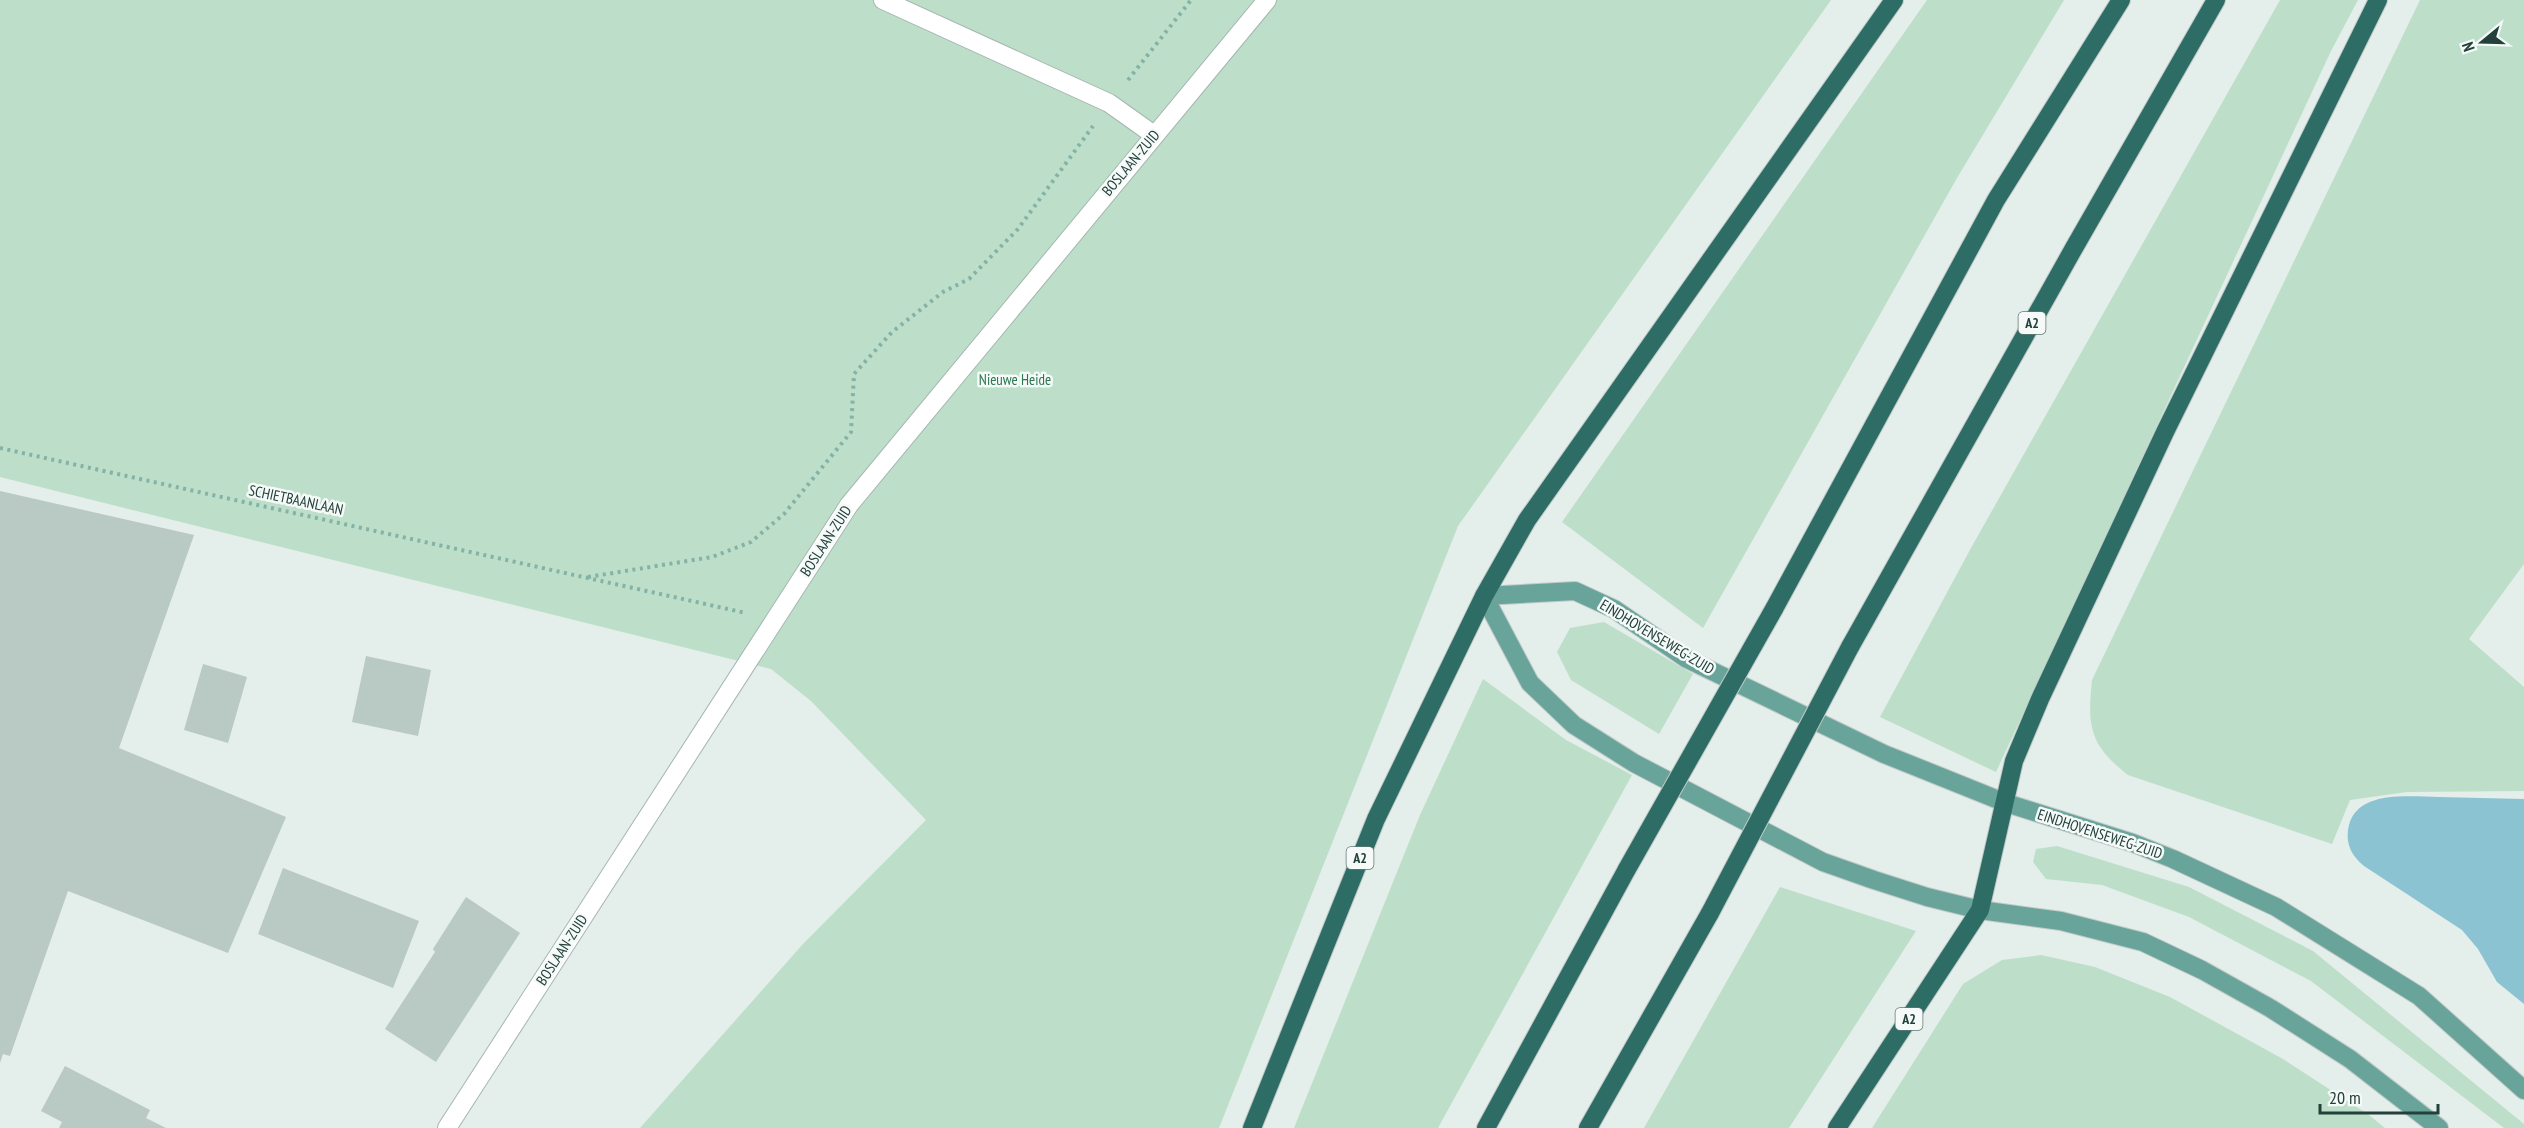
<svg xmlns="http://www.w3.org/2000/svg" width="2524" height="1128" font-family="'PT Sans Narrow',sans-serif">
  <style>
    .green { fill: #bddfc9 }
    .water { fill: #8cc3d3 }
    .building { fill: #b9c9c4 }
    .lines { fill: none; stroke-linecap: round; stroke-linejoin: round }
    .service-casing { stroke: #a6b6b2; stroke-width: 20 }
    .minor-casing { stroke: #a6b6b2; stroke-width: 20 }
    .primary-casing { stroke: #c1cac8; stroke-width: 20 }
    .motorway-casing { stroke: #c1cac8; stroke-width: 20 }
    .path { stroke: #84b2a7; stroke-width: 4; stroke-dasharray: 3 4.5; stroke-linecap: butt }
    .service { stroke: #fff; stroke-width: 18 }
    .minor { stroke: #fff; stroke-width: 18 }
    .primary { stroke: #68a49a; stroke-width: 18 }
    .motorway { stroke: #2e6d65; stroke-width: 18 }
    .motorway-bridge-casing { stroke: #c1cac8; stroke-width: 20; stroke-linecap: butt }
    .motorway-bridge { stroke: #2e6d65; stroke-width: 18 }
    .labels { text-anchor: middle; stroke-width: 5; stroke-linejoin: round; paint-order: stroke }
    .shield { fill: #f5faf8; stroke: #627874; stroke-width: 1.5 }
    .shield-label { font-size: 14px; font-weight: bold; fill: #23403b }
    .street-label { font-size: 15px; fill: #23403b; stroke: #f5faf8 }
    .park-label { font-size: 15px; fill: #2c7850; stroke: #f5faf8 }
  </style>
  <rect width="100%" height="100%" fill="#e4eeea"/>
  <path class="green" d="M0,0H1831L1458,526L1219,1128H640L803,944L926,820L811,701L771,669L0,477Z
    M1927,0H2064L1957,178L1703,628L1562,522Z
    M2280,0H2358L2331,51L1996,772L1880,717L1971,548Z
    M2420,0H2524V564L2469,639L2524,687V791L2407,792L2350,800L2332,844L2128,775C2090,745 2087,727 2092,680Z
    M1604,622L1693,674L1659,734L1571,680L1557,652L1570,628Z
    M1483,679L1566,740L1632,775L1438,1128H1294L1420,815Z
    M2057,846L2189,887L2313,951L2524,1124V1128H2504L2311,981L2189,917L2102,885L2046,879L2033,862L2036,849Z
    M1780,887L1916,931L1789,1128H1644Z
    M2041,955L2095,967L2170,997L2283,1059L2369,1115L2385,1128H1872L1963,984L2002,960Z"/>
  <path class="water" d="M2439,797L2524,799V1004L2497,982L2478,949L2462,930L2364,866C2352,856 2346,845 2348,830C2354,789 2408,797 2439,797Z"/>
  <path class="building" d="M0,491L194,535L119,748L286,817L228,953L68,891L10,1056L3,1054L0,1063Z
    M366,656L431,670L418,736L352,722Z
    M203,664L247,677L228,743L184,730Z
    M283,868L419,921L393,988L258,934Z
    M466,897L520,933L436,1062L385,1029L435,952L433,949Z
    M65,1066L150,1110L146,1118L166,1128H59L62,1122L41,1111Z"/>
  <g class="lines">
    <defs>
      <path id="service" d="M883,0L1109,103L1154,135"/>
      <path id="minor" d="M447,1128L849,505L1267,0"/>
      <path id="primary" d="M2439,1128L2350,1059L2270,1008L2202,970L2143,942L2061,921L1980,910L1927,897L1874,880L1823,862L1634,763L1574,725L1530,683L1484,596L1575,591L1614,609L1687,659L1884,754L2006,803L2133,843L2173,859L2276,907L2419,996L2524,1090"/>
      <path id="motorway" d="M1774,609L1996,200L2121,0
        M1850,647L2074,248L2216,0
        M1252,1128L1376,819L1484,596L1527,520L1894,0
        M1486,1128L1627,869
        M1588,1128L1710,913
        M1837,1128L1980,910L2014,761L2040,699L2165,432L2378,0"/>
    </defs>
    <use href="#service" class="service-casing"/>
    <use href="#minor" class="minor-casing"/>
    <use href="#primary" class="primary-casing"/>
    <use href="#motorway" class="motorway-casing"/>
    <path class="path" d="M1128,80L1191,0
      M0,448L746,613
      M588,577L712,557L751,542L784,514L851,432L854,374L892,332L943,292L969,279L1018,229L1093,126"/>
    <use href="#service" class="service"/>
    <use href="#minor" class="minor"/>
    <use href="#primary" class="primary"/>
    <use href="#motorway" class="motorway"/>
    <defs>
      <path id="motorway-bridge" d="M1627,869L1774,609
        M1710,913L1850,647"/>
    </defs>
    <use href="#motorway-bridge" class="motorway-bridge-casing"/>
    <use href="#motorway-bridge" class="motorway-bridge"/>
  </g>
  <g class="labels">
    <g class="shield">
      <rect x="2018.5" y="312" width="27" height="22" rx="4.5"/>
      <rect x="1346.5" y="847" width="27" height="22" rx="4.5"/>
      <rect x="1895.5" y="1008" width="27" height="22" rx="4.5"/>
    </g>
    <g class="shield-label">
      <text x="2032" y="328">A2</text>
      <text x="1360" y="863">A2</text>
      <text x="1909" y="1024">A2</text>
    </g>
    <g class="street-label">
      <text transform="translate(1131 163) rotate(-50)" y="5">BOSLAAN-ZUID</text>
      <text transform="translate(296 500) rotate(12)" y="5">SCHIETBAANLAAN</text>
      <text transform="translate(826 541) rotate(-57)" y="5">BOSLAAN-ZUID</text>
      <text transform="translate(1657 637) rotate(31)" y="5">EINDHOVENSEWEG-ZUID</text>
      <text transform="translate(2100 834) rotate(18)" y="5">EINDHOVENSEWEG-ZUID</text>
      <text transform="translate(562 950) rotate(-57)" y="5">BOSLAAN-ZUID</text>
    </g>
    <g class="park-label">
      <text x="1015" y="385">Nieuwe Heide</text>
    </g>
  </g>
  <g transform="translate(2482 42) rotate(251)" stroke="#f5faf8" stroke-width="4.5" paint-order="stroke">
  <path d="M0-4.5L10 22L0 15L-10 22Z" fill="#23403b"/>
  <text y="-9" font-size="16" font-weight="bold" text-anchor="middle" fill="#23403b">N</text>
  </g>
  <path d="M2320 1104v9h118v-9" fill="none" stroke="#23403b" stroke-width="3"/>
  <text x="2329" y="1104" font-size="18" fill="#23403b" stroke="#f5faf8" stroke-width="4.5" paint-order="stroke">20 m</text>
</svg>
